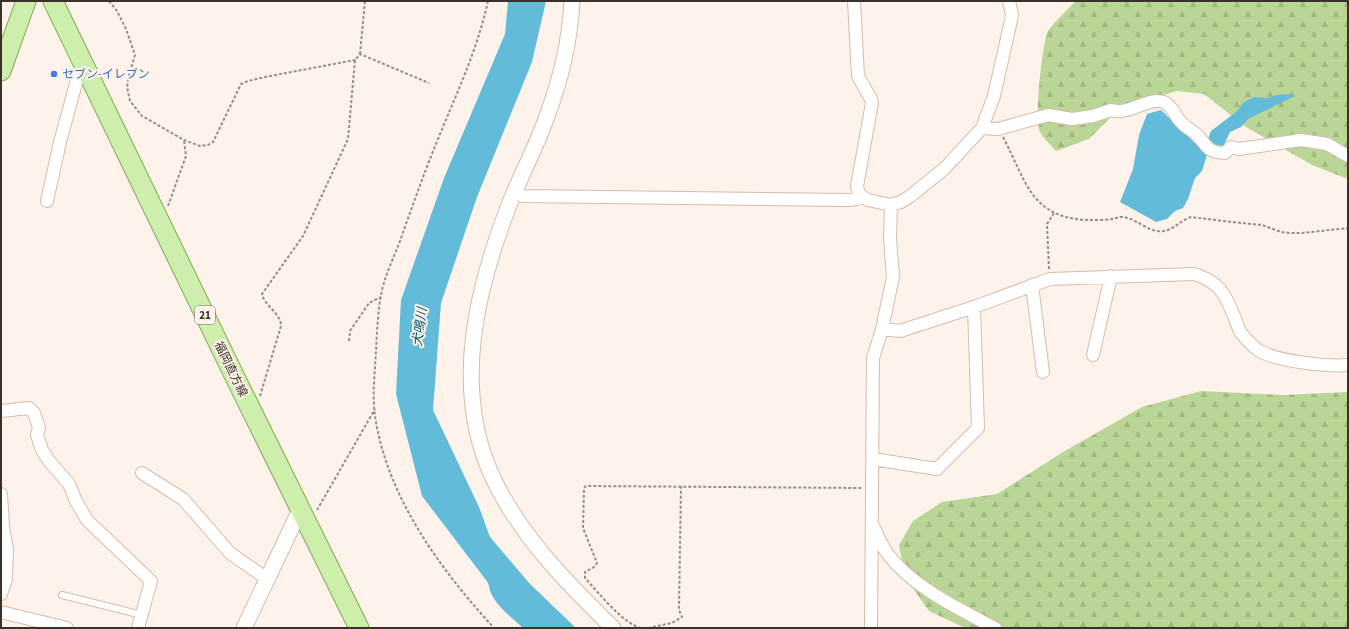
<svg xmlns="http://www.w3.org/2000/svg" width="1349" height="629" font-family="'Source Sans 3','Noto Sans JP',sans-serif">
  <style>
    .forest { fill: url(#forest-firs) }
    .water { fill: #61bbd9 }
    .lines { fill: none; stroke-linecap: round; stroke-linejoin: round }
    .service-casing { stroke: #d5bca9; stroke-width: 8 }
    .minor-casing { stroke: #d5bca9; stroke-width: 14 }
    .tertiary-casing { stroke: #d5bca9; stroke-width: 17 }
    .primary-casing { stroke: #84a559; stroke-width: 21 }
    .path { stroke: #978d85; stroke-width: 2; stroke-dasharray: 3 2; stroke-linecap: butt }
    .service { stroke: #fff; stroke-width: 6 }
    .minor { stroke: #fff; stroke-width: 12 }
    .tertiary { stroke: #fff; stroke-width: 15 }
    .primary { stroke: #cdefab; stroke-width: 19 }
    .shop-dot { fill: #3f7fe0; stroke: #fdf3eb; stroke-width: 1.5 }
    .labels { text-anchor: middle; stroke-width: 4; stroke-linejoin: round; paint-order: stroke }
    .shield { fill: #fdf3eb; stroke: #756b64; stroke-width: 1 }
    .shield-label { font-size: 11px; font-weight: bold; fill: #3b312a }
    .shop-label { font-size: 12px; fill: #366cbe; stroke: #fdf3eb; text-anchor: start }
    .street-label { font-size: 12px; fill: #3b312a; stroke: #fdf3eb }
    .water-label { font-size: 13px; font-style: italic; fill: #005166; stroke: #fdf3eb }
  </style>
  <defs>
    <pattern id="forest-firs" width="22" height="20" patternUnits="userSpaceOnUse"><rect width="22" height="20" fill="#bad696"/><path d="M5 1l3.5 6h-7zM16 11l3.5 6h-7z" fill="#a1b881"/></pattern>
  </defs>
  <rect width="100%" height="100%" fill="#fdf3eb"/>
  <path class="forest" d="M1076,1H1348V179L1312,165L1246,127L1204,94L1177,91L1121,107L1089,139L1056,151C1052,146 1042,137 1040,132C1034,120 1042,47 1047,33C1050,26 1070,7 1076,1Z
    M1201,391L1284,395L1348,392V628H965L929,611L905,577L899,545L913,521L942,502L997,494L1063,452L1142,407Z"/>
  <path class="water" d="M508,1H546L532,62L477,197L441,303L433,410L479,507L490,537L530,584L576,628H523C514,620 497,606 492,595C489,590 490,585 486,580L422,496L396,394L401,300L444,178L505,34Z
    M1291,94L1293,97L1248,119L1241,127L1230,132L1223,147H1215L1208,139L1211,131L1236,112L1244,102L1254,97L1268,98L1277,95Z
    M1161,110L1207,155L1202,171L1195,178L1188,199L1183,208L1175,211L1167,219L1156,222L1120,202L1133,169L1139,135L1147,114Z"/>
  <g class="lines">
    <defs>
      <path id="service" d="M62,595L142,615"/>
      <path id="minor" d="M854,1L858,76L871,99L872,103L857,186L858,191L861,196L868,200L891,205L901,202L909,197L944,169L982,128L994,96L1010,25L1012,15L1009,1
        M982,128L998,129L1048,115L1072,119L1093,116L1111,110C1128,116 1149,96 1164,102C1173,106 1175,117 1182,123C1186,128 1192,130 1196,134C1208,146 1206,152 1225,153L1231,147L1239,149L1301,140L1327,144L1348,156
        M514,192L523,196L850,200L856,199L861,196
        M47,201L60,142L78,76L87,69
        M1032,285L1043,372
        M882,329L900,331L974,307L1050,279L1194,274C1218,281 1225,293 1234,316C1236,321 1238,328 1241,333C1246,339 1252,346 1258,350C1275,361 1327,367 1348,365
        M1093,355L1111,276
        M1,411L29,408L34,413L39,427L37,435L42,450L49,461L69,484L76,501L87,520L151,581L138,628
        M873,459L937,469L978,428L974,307
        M142,473L183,499L230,553L267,579
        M1,494L3,527L7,549L6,579L1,594
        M873,526C878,535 881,545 887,553C912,587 959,609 995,628
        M1,612L67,628
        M871,628L873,358L882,329L893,277L890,238L891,205"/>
      <path id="tertiary" d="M572,1C570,40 561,79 547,116C538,143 524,169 513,195C477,285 450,389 494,480C522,538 568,584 613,628
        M244,628L300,510"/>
      <path id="primary" d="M53,1L231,369L359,628
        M1,71L26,1"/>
    </defs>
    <use href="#service" class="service-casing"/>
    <use href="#minor" class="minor-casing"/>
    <use href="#tertiary" class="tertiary-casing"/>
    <use href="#primary" class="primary-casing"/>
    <path class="path" d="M109,1L117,11L126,29L135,55L129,75L127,87L130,101L142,116L184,140L200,146L208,145L213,142L241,84L248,81L265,77L355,60
      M488,1C477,51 457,92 438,139C424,173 412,207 400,241C394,257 386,273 382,290C378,309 377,331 376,351C375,372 372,395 375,416C387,497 440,569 494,628
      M360,54L365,1
      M1003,137C1026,180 1030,218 1088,220C1096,220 1105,220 1112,219C1115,219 1118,217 1121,217C1136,217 1149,234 1164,231C1175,229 1181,220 1191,217L1232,222L1262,225L1281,232L1290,233H1302L1348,228
      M168,206L186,156L184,140
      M1049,269L1047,224L1054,213
      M349,341L350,331L369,303L381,297
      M260,396L281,326C281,313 265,307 262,294L303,236L348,139L355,60L360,54L429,83
      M317,510L375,409
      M641,628C622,623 599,593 585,578V572L594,567L597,563L583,528L584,488L586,486L861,488
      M648,628L672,623L682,617L679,610L681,486"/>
    <use href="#service" class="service"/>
    <use href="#minor" class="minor"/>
    <use href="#tertiary" class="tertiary"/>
    <use href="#primary" class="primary"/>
  </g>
  <circle class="shop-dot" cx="54" cy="74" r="4"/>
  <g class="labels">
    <rect class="shield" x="195" y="306" width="20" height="18" rx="3"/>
    <g class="shield-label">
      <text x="205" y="319">21</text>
    </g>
    <g class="shop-label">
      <text x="62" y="78">セブン-イレブン</text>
    </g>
    <g class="street-label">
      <text transform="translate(231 369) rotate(64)" y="4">福岡直方線</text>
    </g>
    <g class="water-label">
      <text transform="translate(419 327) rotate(-82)" y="5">犬鳴川</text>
    </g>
  </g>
  <rect width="1349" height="629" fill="none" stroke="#3b312a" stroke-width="4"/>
</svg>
